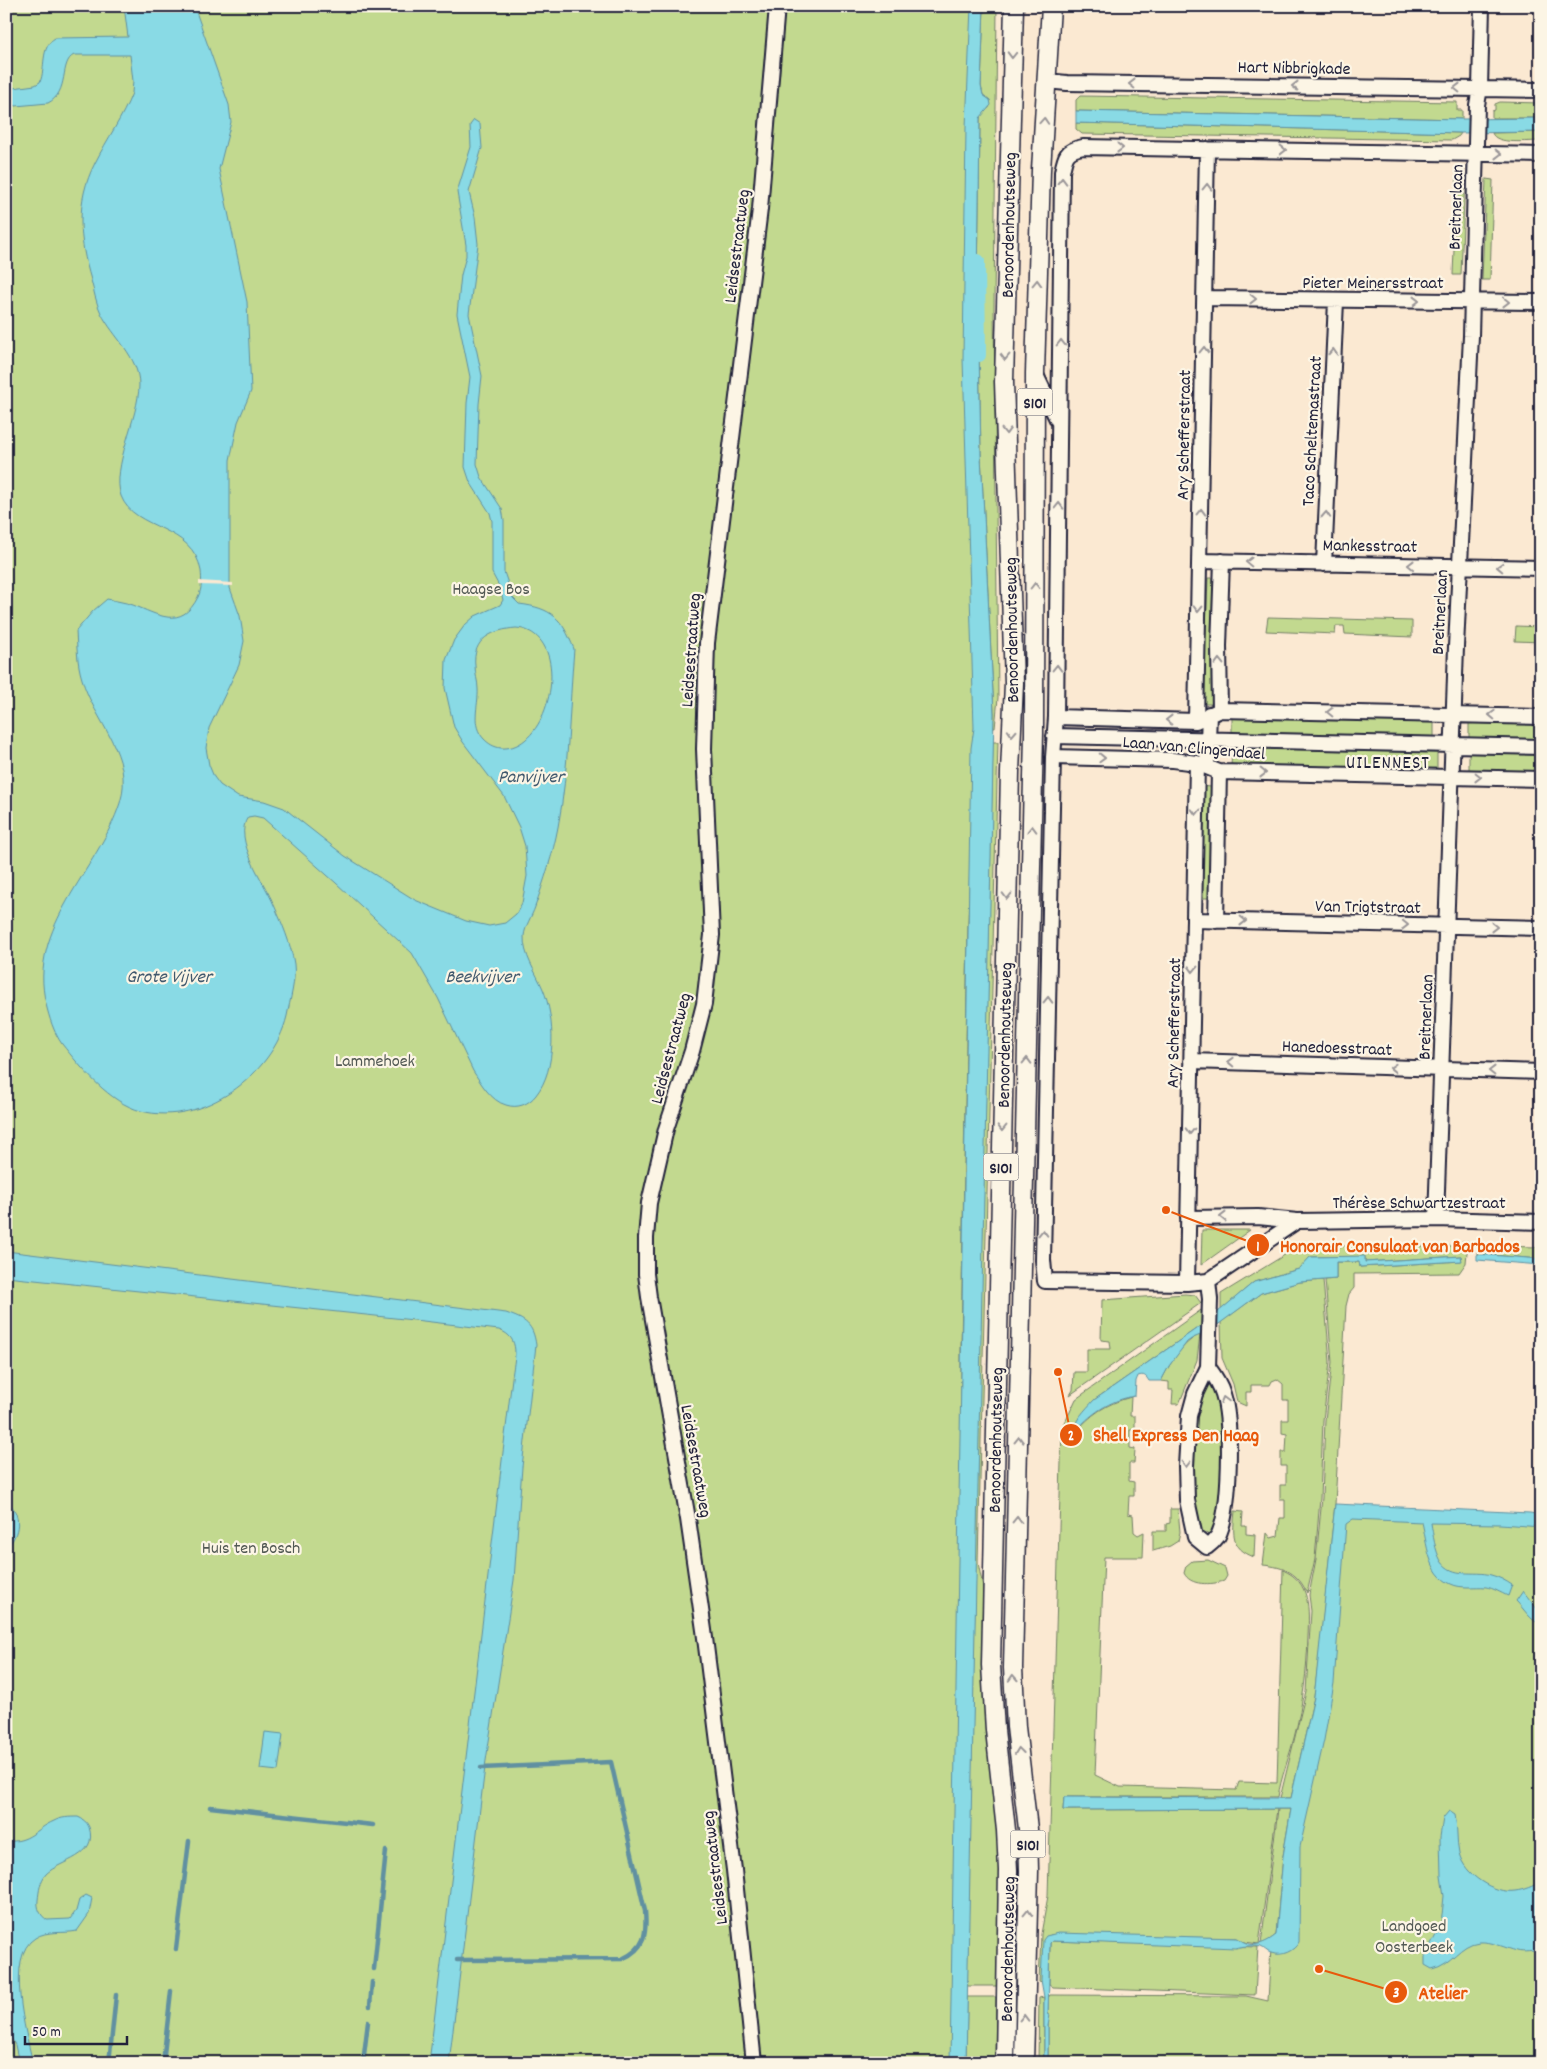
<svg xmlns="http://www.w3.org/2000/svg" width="1547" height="2069" font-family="Dekko,sans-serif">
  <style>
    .green { fill: #c2d98f; stroke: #727e65 }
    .water { fill: #89dae5; stroke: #6090a1; fill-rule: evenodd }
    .pier { fill: #fbe9d2 }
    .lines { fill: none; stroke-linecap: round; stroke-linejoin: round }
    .stream { stroke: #6090a1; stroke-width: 4.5 }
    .canal { stroke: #89dae5; stroke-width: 14 }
    .minor-casing { stroke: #22223b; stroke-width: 18 }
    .major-casing { stroke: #22223b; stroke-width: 21 }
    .minor { stroke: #fcf5e5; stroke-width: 14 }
    .major { stroke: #fcf5e5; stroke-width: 18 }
    .oneway { stroke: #9a9698 }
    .labels { text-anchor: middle; stroke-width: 4.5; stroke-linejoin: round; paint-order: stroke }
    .shield { fill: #fcf5e5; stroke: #63616e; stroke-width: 1 }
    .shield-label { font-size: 16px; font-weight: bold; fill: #22223b }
    .street-label { font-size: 18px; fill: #22223b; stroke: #fcf5e5 }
    .park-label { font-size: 18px; fill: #525954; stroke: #fcf5e5 }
    .neighbourhood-label { font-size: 19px; letter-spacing: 1px; fill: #22223b; stroke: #fcf5e5 }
    .water-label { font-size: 19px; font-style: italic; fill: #41596e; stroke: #fcf5e5 }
    .leader { fill: none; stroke: #e8590c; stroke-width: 2 }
    .callout-dot { fill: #e8590c; stroke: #fcf5e5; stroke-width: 2 }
    .mark-label { font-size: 15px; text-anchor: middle; font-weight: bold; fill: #fff }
    .callout-label { font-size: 19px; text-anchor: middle; font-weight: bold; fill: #e8590c; stroke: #fcf5e5; stroke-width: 4.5; stroke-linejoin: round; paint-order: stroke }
  </style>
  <rect width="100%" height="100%" fill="#fbe9d2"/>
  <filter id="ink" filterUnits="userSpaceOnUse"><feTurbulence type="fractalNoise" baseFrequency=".02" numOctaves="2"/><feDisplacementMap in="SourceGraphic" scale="10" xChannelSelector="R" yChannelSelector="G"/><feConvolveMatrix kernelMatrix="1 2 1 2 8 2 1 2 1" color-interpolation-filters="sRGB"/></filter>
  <g filter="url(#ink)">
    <path class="green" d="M6,6H972L977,650L968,923L961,1350L962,2063H6Z
      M984,6H997L994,309L998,698L995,728H993L994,713L981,455L978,293L980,118L984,110L989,108L990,100L983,95L981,86Z
      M1080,96L1457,102V110H1462V119L1076,111V100Z
      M1500,102L1541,103V118H1492V111L1495,110V104Z
      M1076,123L1461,133L1459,136L1452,140L1082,134L1076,129Z
      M1541,132V141C1528,141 1496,145 1492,133Z
      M1457,174H1465L1461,275H1453Z
      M1486,179L1493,180L1490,280H1482Z
      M1208,578H1218L1213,704H1203Z
      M1268,617L1412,621V637L1345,634L1344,626H1336L1335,634L1266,631Z
      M1516,626L1541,627V642L1515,641Z
      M1232,714L1434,718V737L1232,734Z
      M1469,718L1541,719V740L1469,738Z
      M993,742H998L978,1563L983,1587L984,1668L997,1814L999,1855L997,1986H967Z
      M1232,748L1437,753V772L1231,767Z
      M1469,753L1541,755V774L1469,773Z
      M1201,786L1211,787L1210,898H1198Z
      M1202,1230H1250L1201,1265Z
      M1462,1241H1468L1466,1263L1459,1273L1354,1274V1288L1349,1294L1346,1306L1335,1504L1319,1656L1314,1697L1291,1798H1280L1306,1692L1311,1611L1309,1595L1316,1559L1322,1498L1325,1420L1332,1362L1325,1280L1336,1279V1262H1360V1267L1461,1261V1256L1365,1262V1257H1311L1299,1269L1254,1282L1221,1310V1294L1296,1248L1307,1246H1461Z
      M1478,1246L1541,1247V1259L1477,1254Z
      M1323,1280L1330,1362L1323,1420L1320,1498L1315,1559L1307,1593C1298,1573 1285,1567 1263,1565L1267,1533L1271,1538L1278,1536L1280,1518H1285V1499H1280V1485H1286V1466H1281V1452H1286L1287,1434L1282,1433V1420H1288V1400H1283V1384L1277,1379L1272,1381L1270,1385H1251V1392H1246V1406L1237,1402L1233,1384L1222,1358L1221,1322L1261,1293L1300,1282Z
      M1185,1294L1195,1295L1201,1303L1070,1395L1073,1390L1074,1372H1087V1349H1111L1110,1341L1101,1340L1102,1300Z
      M1201,1310L1206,1322L1094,1400L1074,1434C1091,1414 1105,1404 1131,1397L1130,1416H1135V1430H1130V1448L1135,1449L1134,1463H1129V1481L1134,1482V1496H1129L1128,1514L1133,1515L1134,1532L1138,1535L1144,1532L1143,1557H1104L1095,1775L1120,1787L1236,1790L1239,1782L1277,1783L1283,1570C1311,1582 1309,1609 1308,1636C1307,1671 1303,1704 1294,1738C1289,1758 1281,1777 1278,1797H1064L1063,1810L1277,1809L1259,1944L1244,1942L1237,1938L1050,1935L1042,1983L1039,1982L1041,1934L1048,1896L1062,1429L1076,1399Z
      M1200,1334L1197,1360L1179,1404H1172L1173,1390H1169V1382L1161,1381C1170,1363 1182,1343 1200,1334Z
      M1208,1382L1214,1385L1218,1393L1225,1465L1216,1528L1209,1535C1183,1526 1192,1451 1194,1429C1195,1419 1194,1406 1198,1398C1200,1392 1205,1387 1208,1382Z
      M1170,1509H1178L1180,1532L1178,1541L1170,1546L1153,1551V1531H1166V1524L1170,1523Z
      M1235,1511L1243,1512L1242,1526H1246V1534L1255,1535L1254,1557C1230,1548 1233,1533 1235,1511Z
      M1343,1512L1541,1525V2063H1048V2003L1047,1999L1050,1995L1246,1996L1268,2001L1271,1947L1286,1946Z
      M1208,1560L1225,1568L1227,1576L1224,1581C1211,1585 1190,1586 1184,1573L1186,1566L1192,1561Z
      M1278,1809H1291L1283,1856L1276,1935L1264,1944H1261Z
      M1052,1941L1258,1947L1255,1995L1053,1987L1049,1984L1050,1943Z
      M967,1997H996L995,2063H966Z
      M1044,1997V2063H1038L1039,1998Z"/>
    <path class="water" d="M124,6H194L229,105L231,122L219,169L247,302L251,391L238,422L230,460V588L240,616L244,641L239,665L209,728L206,748L209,765L214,777L220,785L238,797L264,801L284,808L345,856L415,900L466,921L489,926L505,923L516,914L522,903L527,876L525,846L519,827L504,796L463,742L454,727L445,688L446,660L454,640L465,625L475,616L500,605L503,600L500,588L492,573V521L490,513L470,482L465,467L467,403L470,377L457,314L461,275L466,256V245L457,192L471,147L470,125L474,120L480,124L482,148L469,192L475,217L478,244L469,314L482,376L479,404L477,464L481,477L502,509L504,520V572L513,598L519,604C552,608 562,618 574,649C569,707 569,770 558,827C553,854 544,881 535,907C532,916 525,926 524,936C523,955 536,972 543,989C555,1018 557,1069 536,1095C529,1104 518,1109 506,1105C491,1101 481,1083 473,1071L438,998L412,953L336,883L263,818L254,816L248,817C232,839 265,883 274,905C282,923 291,944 294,964C296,980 290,1000 287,1016C273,1075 202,1127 141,1111C110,1103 81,1068 62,1044C54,1033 49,1017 46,1004C27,927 98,871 120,803C135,756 94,721 82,679C77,663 77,647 76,631L93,611L107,599C116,601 124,602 133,605C157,614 181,631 198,597C202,589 202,580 201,571C193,524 134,531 121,496C111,468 139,417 139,385C139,357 113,337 101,313C96,303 94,291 91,280C79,239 75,202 95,163C107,139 123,117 132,93L133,81L130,55H74C59,62 70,92 48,103L16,106L6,102V89L35,85L40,82C46,68 40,47 55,38L128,37ZM516,628C575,632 552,752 501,748C494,747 489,744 484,739C470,724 479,707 478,689C478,681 475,674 475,666C472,638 493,630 516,628Z
      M971,6H984L981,86L983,95L990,100L991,105L980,118L978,293L981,455L994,713L966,2063H950L971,748L974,728L963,359L966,127Z
      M1076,111L1462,119L1541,118V132L1461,133L1076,123Z
      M6,1251L506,1313C526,1320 533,1324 536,1345L522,1467L514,1580L485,1767L449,2063H429L512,1378C514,1359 522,1338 499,1330L423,1321L6,1277Z
      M1477,1254L1541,1259V1265L1477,1260Z
      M1365,1256V1262L1461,1256L1462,1261L1360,1267L1359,1262H1336V1279L1300,1282L1261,1293L1208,1332L1193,1338L1187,1342L1169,1366L1161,1381H1149C1146,1376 1144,1374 1138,1376L1136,1381L1135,1396C1109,1400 1090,1414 1073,1434C1073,1421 1086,1409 1094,1400L1206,1322L1254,1282L1299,1269L1310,1257Z
      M6,1501C23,1513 20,1535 6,1548Z
      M1335,1504L1530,1513L1541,1515V1527L1500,1524L1431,1523C1433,1535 1435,1550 1441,1561C1453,1579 1474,1570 1491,1575C1499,1577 1506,1581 1512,1585L1508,1596C1501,1593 1493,1588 1486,1587C1475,1586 1461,1589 1451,1584C1428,1574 1427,1543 1422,1522L1353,1519L1346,1524L1334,1683L1324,1740L1300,1847L1299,1942C1294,1951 1282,1957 1271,1953C1267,1952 1264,1948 1261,1947C1254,1945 1242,1946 1236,1948L1052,1941L1050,1943L1048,2014L1050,2015L1048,2026V2063H1044V1997L1041,1980L1043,1940L1046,1936L1058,1933L1237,1938C1239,1938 1241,1941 1244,1942C1256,1948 1267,1942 1276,1935L1283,1856L1291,1809L1063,1810L1064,1797L1291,1798L1314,1697Z
      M1523,1591L1541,1614V1625C1529,1619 1525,1610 1516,1601Z
      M265,1732L283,1734L278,1771L260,1769Z
      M1449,1811L1455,1815C1458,1828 1456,1840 1459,1853C1464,1875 1494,1894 1515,1891C1524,1890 1533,1886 1541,1882V1950C1533,1951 1524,1953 1517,1951C1505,1948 1492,1941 1479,1942C1459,1944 1452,1965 1432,1969L1425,1965V1957L1441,1925L1444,1896L1441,1876L1440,1837L1443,1818Z
      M78,1817C83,1819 87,1822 89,1827C99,1857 60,1860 46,1874C40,1881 39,1891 38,1900C37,1908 40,1915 47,1920L70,1919L76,1911L79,1900L86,1895L92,1898L89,1914L77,1931C64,1934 47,1930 35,1938C5,1956 26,2034 33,2063H19L15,2045L6,2028V1841C30,1843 35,1829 54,1821C61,1817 70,1817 78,1817Z"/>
    <path class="pier" d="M199,581L233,583V586L199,585Z"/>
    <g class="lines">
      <path class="stream" d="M210,1807L373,1825
        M176,1949L189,1841
        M457,1960L622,1959C645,1949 647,1934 645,1911L611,1762L481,1768
        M374,1969L386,1851
        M370,2006L372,1982
        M109,2063L116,1995
        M163,2063L171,1991
        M363,2063L368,2022"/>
      <path class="canal" d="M978,261L979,355"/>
      <defs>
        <path id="minor" d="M1046,81L1067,83L1541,90
          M1205,298L1541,302
          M1036,375L1058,421
          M1200,561L1541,568
          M1324,564L1336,301
          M1220,710L1219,646L1222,561
          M1056,717L1196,721L1220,710L1541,717
          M1196,721L1207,149
          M1054,736L1541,747
          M1053,757L1173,760L1197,763L1219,772L1541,779
          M1207,767L1209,714
          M1194,920L1541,928
          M1216,921L1219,772
          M1191,1061L1541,1072
          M1188,1218L1258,1217L1297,1221L1436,1219L1541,1222
          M1436,1219L1456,647L1471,336L1477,105L1480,88L1482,6
          M1297,1221L1208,1281L1187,1283L1045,1281L1043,1260L1053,757L1056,717L1062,172C1065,156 1066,150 1083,147L1541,155
          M1187,1283L1197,763
          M1208,1367C1214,1375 1220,1384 1223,1394C1232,1423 1231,1510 1218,1536C1215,1540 1211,1544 1207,1547L1195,1537L1187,1500L1186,1466L1189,1416L1195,1394L1208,1367L1210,1299L1208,1281
          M754,2063L734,1870L704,1630L688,1519L649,1297L646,1274V1238L649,1203L666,1129L692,1051L704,1004L712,935L704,749L707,643L760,209L777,6"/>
        <path id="major" d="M1005,2063L1008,1870L1006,1830L995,1730L991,1665L1010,772L1014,683L1004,382L1014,6
          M1024,2063L1029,1871L1028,1829L1016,1727L1013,1668L1034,733L1035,373L1041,170L1051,6"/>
      </defs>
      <use href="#minor" class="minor-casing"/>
      <use href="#major" class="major-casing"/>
      <use href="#minor" class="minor"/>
      <use href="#major" class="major"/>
    </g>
    <defs><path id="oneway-chevron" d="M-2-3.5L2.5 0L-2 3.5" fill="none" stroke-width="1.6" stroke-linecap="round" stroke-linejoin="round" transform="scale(1.25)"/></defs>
    <g class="oneway">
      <use href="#oneway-chevron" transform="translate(1012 55) rotate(91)"/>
      <use href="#oneway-chevron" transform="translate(1132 84) rotate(-179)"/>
      <use href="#oneway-chevron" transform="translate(1295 86) rotate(-179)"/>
      <use href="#oneway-chevron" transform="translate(1457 88) rotate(-179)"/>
      <use href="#oneway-chevron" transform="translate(1044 121) rotate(-86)"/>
      <use href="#oneway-chevron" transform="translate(1120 148) rotate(1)"/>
      <use href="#oneway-chevron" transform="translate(1283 150) rotate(1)"/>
      <use href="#oneway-chevron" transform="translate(1498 154) rotate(1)"/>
      <use href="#oneway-chevron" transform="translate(1062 181) rotate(-89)"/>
      <use href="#oneway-chevron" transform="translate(1207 187) rotate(-89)"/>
      <use href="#oneway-chevron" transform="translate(1037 283) rotate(-88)"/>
      <use href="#oneway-chevron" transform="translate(1253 299) rotate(1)"/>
      <use href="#oneway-chevron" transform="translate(1416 301)"/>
      <use href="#oneway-chevron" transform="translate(1506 302) rotate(1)"/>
      <use href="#oneway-chevron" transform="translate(1061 343) rotate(-90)"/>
      <use href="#oneway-chevron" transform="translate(1204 350) rotate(-89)"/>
      <use href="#oneway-chevron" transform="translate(1333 352) rotate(-87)"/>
      <use href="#oneway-chevron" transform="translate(1005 357) rotate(91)"/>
      <use href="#oneway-chevron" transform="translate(1006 431) rotate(88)"/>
      <use href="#oneway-chevron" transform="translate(1059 506) rotate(-89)"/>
      <use href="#oneway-chevron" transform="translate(1201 512) rotate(-89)"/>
      <use href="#oneway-chevron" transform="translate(1326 515) rotate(-87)"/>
      <use href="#oneway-chevron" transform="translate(1249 562) rotate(-179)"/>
      <use href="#oneway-chevron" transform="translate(1411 565) rotate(-179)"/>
      <use href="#oneway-chevron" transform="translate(1500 567) rotate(-178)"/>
      <use href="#oneway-chevron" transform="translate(1035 586) rotate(-90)"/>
      <use href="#oneway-chevron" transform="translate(1198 609) rotate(91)"/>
      <use href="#oneway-chevron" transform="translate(1219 662) rotate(-91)"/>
      <use href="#oneway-chevron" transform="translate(1057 668) rotate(-89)"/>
      <use href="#oneway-chevron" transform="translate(1330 712) rotate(-179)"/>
      <use href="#oneway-chevron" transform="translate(1492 715) rotate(-178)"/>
      <use href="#oneway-chevron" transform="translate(1169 720) rotate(-179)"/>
      <use href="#oneway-chevron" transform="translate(1012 733) rotate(93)"/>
      <use href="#oneway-chevron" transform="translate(1102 758) rotate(2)"/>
      <use href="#oneway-chevron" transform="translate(1263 773) rotate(1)"/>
      <use href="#oneway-chevron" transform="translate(1478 777) rotate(1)"/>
      <use href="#oneway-chevron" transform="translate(1196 812) rotate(91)"/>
      <use href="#oneway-chevron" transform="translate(1032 829) rotate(-89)"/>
      <use href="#oneway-chevron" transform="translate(1007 896) rotate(91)"/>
      <use href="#oneway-chevron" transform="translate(1243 921) rotate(1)"/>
      <use href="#oneway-chevron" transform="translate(1405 925) rotate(1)"/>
      <use href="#oneway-chevron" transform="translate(1494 927) rotate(1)"/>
      <use href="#oneway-chevron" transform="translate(1193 969) rotate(91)"/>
      <use href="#oneway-chevron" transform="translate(1048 1000) rotate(-89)"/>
      <use href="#oneway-chevron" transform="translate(1027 1061) rotate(-89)"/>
      <use href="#oneway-chevron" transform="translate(1231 1062) rotate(-178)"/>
      <use href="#oneway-chevron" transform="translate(1393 1068) rotate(-178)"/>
      <use href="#oneway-chevron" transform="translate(1492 1071) rotate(-179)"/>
      <use href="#oneway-chevron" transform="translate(1002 1128) rotate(91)"/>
      <use href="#oneway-chevron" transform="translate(1190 1131) rotate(91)"/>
      <use href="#oneway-chevron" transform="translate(1223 1217) rotate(180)"/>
      <use href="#oneway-chevron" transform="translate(1043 1233) rotate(-89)"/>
      <use href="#oneway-chevron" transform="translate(1224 1400) rotate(-105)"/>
      <use href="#oneway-chevron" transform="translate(1019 1440) rotate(-89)"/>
      <use href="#oneway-chevron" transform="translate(1186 1464) rotate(90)"/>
      <use href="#oneway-chevron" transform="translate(1017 1520) rotate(-89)"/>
      <use href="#oneway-chevron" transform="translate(1013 1678) rotate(-93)"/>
      <use href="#oneway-chevron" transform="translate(1019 1751) rotate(-97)"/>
      <use href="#oneway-chevron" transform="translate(1028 1913) rotate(-88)"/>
      <use href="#oneway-chevron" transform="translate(1024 2018) rotate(-89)"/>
    </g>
  </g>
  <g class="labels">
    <g class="shield">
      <rect x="1017.5" y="388.5" width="35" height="27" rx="4"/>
      <rect x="983.5" y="1153.5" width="35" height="27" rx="4"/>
      <rect x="1010.5" y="1830.5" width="35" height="27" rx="4"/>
    </g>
    <g class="shield-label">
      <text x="1035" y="408">S101</text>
      <text x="1001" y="1173">S101</text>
      <text x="1028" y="1850">S101</text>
    </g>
    <g class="street-label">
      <text transform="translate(1294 67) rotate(1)" y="6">Hart Nibbrigkade</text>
      <text transform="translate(1455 207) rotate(-88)" y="6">Breitnerlaan</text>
      <text transform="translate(1008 225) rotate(-89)" y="6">Benoordenhoutseweg</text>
      <text transform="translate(736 246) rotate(-83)" y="6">Leidsestraatweg</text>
      <text x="1373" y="288">Pieter Meinersstraat</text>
      <text transform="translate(1311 431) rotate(-87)" y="6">Taco Scheltemastraat</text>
      <text transform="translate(1183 435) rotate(-89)" y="6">Ary Schefferstraat</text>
      <text transform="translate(1370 545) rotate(1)" y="6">Mankesstraat</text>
      <text transform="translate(1439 612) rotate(-87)" y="6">Breitnerlaan</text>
      <text transform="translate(1011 630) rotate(-91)" y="6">Benoordenhoutseweg</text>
      <text transform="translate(690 650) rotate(-86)" y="6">Leidsestraatweg</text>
      <text transform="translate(1194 747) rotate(5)" y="6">Laan van Clingendael</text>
      <text transform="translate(1368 906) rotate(1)" y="6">Van Trigtstraat</text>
      <text transform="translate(1425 1017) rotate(-88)" y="6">Breitnerlaan</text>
      <text transform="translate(1173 1023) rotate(-89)" y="6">Ary Schefferstraat</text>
      <text transform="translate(1004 1035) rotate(-89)" y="6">Benoordenhoutseweg</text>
      <text transform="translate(1337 1047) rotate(2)" y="6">Hanedoesstraat</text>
      <text transform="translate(670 1048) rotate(-75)" y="6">Leidsestraatweg</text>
      <text x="1419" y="1208">Thérèse Schwartzestraat</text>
      <text transform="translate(995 1440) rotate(-89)" y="6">Benoordenhoutseweg</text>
      <text transform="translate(697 1461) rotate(80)" y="6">Leidsestraatweg</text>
      <text transform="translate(714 1868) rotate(-97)" y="6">Leidsestraatweg</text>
      <text transform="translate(1007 1949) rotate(-89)" y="6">Benoordenhoutseweg</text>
    </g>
    <g class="park-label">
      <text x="491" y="594">Haagse Bos</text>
      <text x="375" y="1066">Lammehoek</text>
      <text x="251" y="1553">Huis ten Bosch</text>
      <text x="1414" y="1931">Landgoed<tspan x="1414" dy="21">Oosterbeek</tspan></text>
    </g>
    <g class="neighbourhood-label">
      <text x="1388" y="768">UILENNEST</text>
    </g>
    <g class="water-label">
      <text x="531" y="782">Panvijver</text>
      <text x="169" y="982">Grote Vijver</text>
      <text x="482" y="982">Beekvijver</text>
    </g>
  </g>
  <path class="leader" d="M1166 1210L1258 1245M1058 1372L1071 1435M1319 1969L1396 1992"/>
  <g class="callout-dot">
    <circle cx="1166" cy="1210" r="5"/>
    <circle cx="1058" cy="1372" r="5"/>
    <circle cx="1319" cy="1969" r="5"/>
    <circle cx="1258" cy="1245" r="12"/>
    <circle cx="1071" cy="1435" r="12"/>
    <circle cx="1396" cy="1992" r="12"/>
  </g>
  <g class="mark-label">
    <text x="1258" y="1251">1</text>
    <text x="1071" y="1440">2</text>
    <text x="1396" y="1997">3</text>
  </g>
  <g class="callout-label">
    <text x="1400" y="1252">Honorair Consulaat van Barbados</text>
    <text x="1176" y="1441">Shell Express Den Haag</text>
    <text x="1443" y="1999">Atelier</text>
  </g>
  <rect width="1547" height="2069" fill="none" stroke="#fcf5e5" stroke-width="25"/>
  <rect x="12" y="12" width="1522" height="2044" fill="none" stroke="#22223b" stroke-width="2" filter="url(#ink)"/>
  <path d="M25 2036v8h102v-8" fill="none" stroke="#22223b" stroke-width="2.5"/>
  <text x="32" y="2036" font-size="15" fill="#22223b" stroke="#fcf5e5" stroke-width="4" paint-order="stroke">50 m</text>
</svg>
